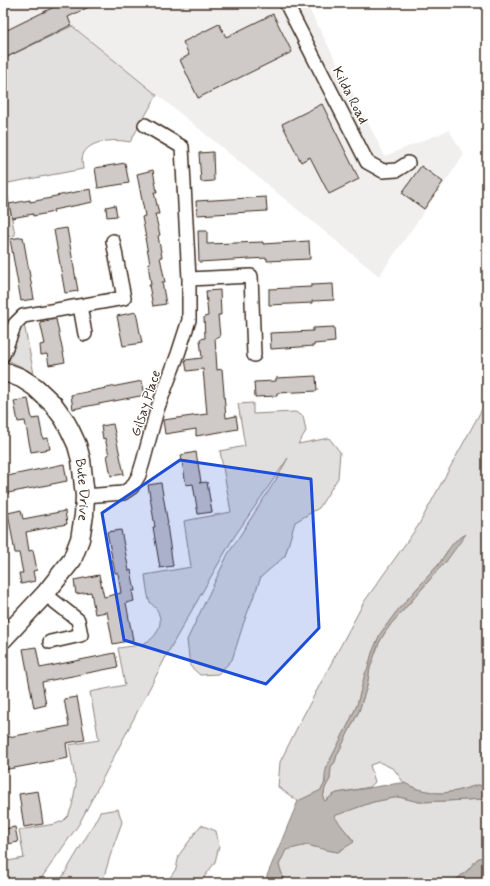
<svg xmlns="http://www.w3.org/2000/svg" width="490" height="886" font-family="Mynerve,sans-serif">
  <style>
    .built { fill: #f1efee }
    .green { fill: #e2e0de; stroke: #8e857e }
    .water { fill: #bcb6b3; stroke: #887e77 }
    .building { fill: #cfcac7; stroke: #3b2a1e }
    .lines { fill: none; stroke-linecap: round; stroke-linejoin: round }
    .street-casing { stroke: #3b2a1e; stroke-width: 16 }
    .secondary-casing { stroke: #3b2a1e; stroke-width: 21 }
    .street { stroke: #fff; stroke-width: 13 }
    .secondary { stroke: #fff; stroke-width: 18 }
    .marked { fill: #1d4ed8; fill-opacity: 0.2; stroke: #1d4ed8; stroke-width: 3; stroke-linejoin: round }
    .labels { text-anchor: middle; stroke-width: 3; stroke-linejoin: round; paint-order: stroke }
    .street-label { font-size: 14px; fill: #3b2a1e; stroke: #fff }
  </style>
  <rect width="100%" height="100%" fill="#fff"/>
  <filter id="ink" filterUnits="userSpaceOnUse"><feTurbulence type="fractalNoise" baseFrequency=".025" numOctaves="2"/><feDisplacementMap in="SourceGraphic" scale="8" xChannelSelector="R" yChannelSelector="G"/><feConvolveMatrix kernelMatrix="1 2 1 2 8 2 1 2 1" color-interpolation-filters="sRGB"/></filter>
  <g filter="url(#ink)">
    <path class="built" d="M3,3H306L385,156L449,130L464,155L379,276L72,25L3,59Z"/>
    <path class="green" d="M72,26L157,95L130,142C116,139 83,139 82,160C82,162 83,166 83,169L3,184V59Z
      M6,187L15,235L3,238V188Z
      M24,324L34,374L20,366L11,362L9,359C13,347 15,332 24,324Z
      M487,400V787L478,785L457,791L443,793H437L417,789L404,783L394,769L379,762L370,765L375,782L370,787L337,793L333,795L325,801L323,798L325,788L330,779L331,767L335,762L337,755L359,711L367,686L370,668L379,643L384,634L391,624L415,597L437,571L445,563L452,552L448,550L439,564L397,611L380,634L372,653L368,668L365,674L357,705L349,723L327,766L324,785L320,791L298,801L278,787L280,762L301,720L364,602L418,526Z
      M253,403V414L295,412L303,416L306,431L298,444L329,438L340,452L338,478L319,508L295,522L285,556L261,577L244,622L232,660L218,674L200,675L190,666L187,640L228,554L277,478L288,458L232,540L172,645L79,824L38,883H3V862L24,858L19,830L55,824L63,821L68,816L72,806L76,784L69,745L99,740L90,692L125,685L118,648C132,646 151,646 158,630C160,626 161,620 159,615C158,608 151,605 149,600C147,592 146,583 145,575L191,567L184,521L231,512L220,451L245,446L238,404Z
      M399,797L419,802L446,801L484,799L487,800V855L477,859L468,870L452,883H283V877L279,865L285,850L307,845L327,850L338,852L354,841L333,816L373,802Z
      M118,809L122,822L112,850L102,883H59L91,829L100,812Z
      M201,825L216,831L219,846L215,862L200,883H166L176,869L179,855Z"/>
    <path class="water" d="M466,534L445,563L437,571L415,597L391,624L384,634L379,643L370,668L367,686L359,711L337,755L335,762L331,767L330,779L325,788L323,798L325,801L333,795L337,793L400,783H404L417,789L437,793H443L457,791L478,785L487,787V800L484,799L446,801L419,802L399,797L373,802L334,816L354,842L338,852L327,850L307,845L286,850L279,865L283,877V883H264L298,801L321,790L325,783V774L327,766L349,723L357,705L365,674L368,668L372,653L380,634L397,611L439,564L448,550L455,541Z
      M487,855V883H452L468,870L477,859Z"/>
    <path class="building" d="M62,3H97L68,17L71,25L3,59V32Z
      M273,14L292,52L198,98L180,60L189,55L183,42L219,24L226,37Z
      M322,104L359,179L329,194L310,157L301,162L282,124Z
      M213,152L214,181L201,182L199,153Z
      M125,163L129,183L98,188L95,168Z
      M421,166L443,182L424,209L402,193Z
      M153,170L157,192H154L159,214H155L160,235L158,236L162,257H160L165,282H162L166,304L153,306L149,285H151L148,263H150L145,238H146L142,217L145,216L137,174Z
      M91,189L93,202L53,210L54,212L33,216V214L12,218L9,204L30,200V202L51,198V197Z
      M266,197L267,211L197,215L196,201Z
      M115,205L117,216L107,217L106,207Z
      M67,228L78,291L65,293L54,230Z
      M198,231H207V244L263,242V244L309,241L310,259L267,261V258L199,262Z
      M23,237L34,299L21,301L10,239Z
      M333,284L334,300L312,301V303L269,305V289L311,287V285Z
      M220,290L221,315H218L220,337L215,338L217,370L222,369L226,418L236,416L238,429L196,436V429L165,434L163,420L207,414L203,369L187,371L185,360L202,358L200,339L205,338L204,317L208,316L206,291Z
      M136,312L142,343L123,346L117,316Z
      M56,319L65,362L49,365L47,354L41,355L40,345L45,344L40,322Z
      M334,327L335,342L314,344V346L271,349L270,333L313,331V328Z
      M316,376L317,391L277,393V396L255,397L254,382L276,381V378Z
      M142,381L145,395L73,409L71,395Z
      M28,399L32,419L39,418L43,439L48,438L50,449L31,452L25,421L18,422L14,401Z
      M113,424L124,474L111,476L107,455H109L105,438L103,439L101,426Z
      M196,452L201,482L199,483L207,482L212,512L198,514L193,484L186,485L181,455Z
      M64,464L67,481L3,494V477Z
      M161,483L168,524L167,525L173,566L160,568L153,527H155L148,485Z
      M21,510L23,519L65,511L67,524L26,532L29,551L33,550L37,570L33,571L35,581L21,584L19,573H23L19,553H15L8,513Z
      M121,530L129,571L131,570L135,591H132L134,601L126,603L133,640L113,644L107,612L95,614L91,592L76,594L74,580L99,575L104,597L121,593L118,573H115L107,532Z
      M36,647L40,668L115,653L118,667L42,682L46,705L34,708L23,649Z
      M77,697L85,740L66,743L68,758L3,770V738L69,726L64,699Z
      M38,791L43,824L24,827L19,794Z
      M15,827L18,842L3,845V829Z"/>
    <g class="lines">
      <defs>
        <path id="street" d="M286,3L367,162L383,171L397,170L408,163
          M189,279L251,276L254,355
          M80,306L85,334
          M3,355L15,324L23,316L124,298L113,241
          M85,496L123,493L132,487L139,475L143,462L157,410L178,354L189,320V279L182,147L145,125
          M45,594L64,609L78,620L81,635L50,642"/>
        <g id="secondary">
          <path id="s1" d="M3,371L21,378L35,387L53,404L64,419L70,430L77,445L81,460L85,496L84,515L80,539L72,560L45,594L3,639"/>
        </g>
      </defs>
      <use href="#street" class="street-casing"/>
      <use href="#secondary" class="secondary-casing"/>
      <use href="#street" class="street"/>
      <use href="#secondary" class="secondary"/>
    </g>
  </g>
  <path class="marked" d="M180,460L311,479L319,628L266,684L124,640L102,513Z"/>
  <g class="labels">
    <g class="street-label">
      <text transform="translate(351 95) rotate(63)" y="5">Kilda Road</text>
      <text transform="translate(145 403) rotate(-72)" y="5">Gilsay Place</text>
      <text dy="5" stroke="none"><textPath href="#s1" startOffset="154">Bute Drive</textPath></text>
    </g>
  </g>
  <rect width="490" height="886" fill="none" stroke="#fff" stroke-width="16"/>
  <rect x="8" y="8" width="474" height="870" fill="none" stroke="#3b2a1e" stroke-width="1.5" filter="url(#ink)"/>
</svg>
